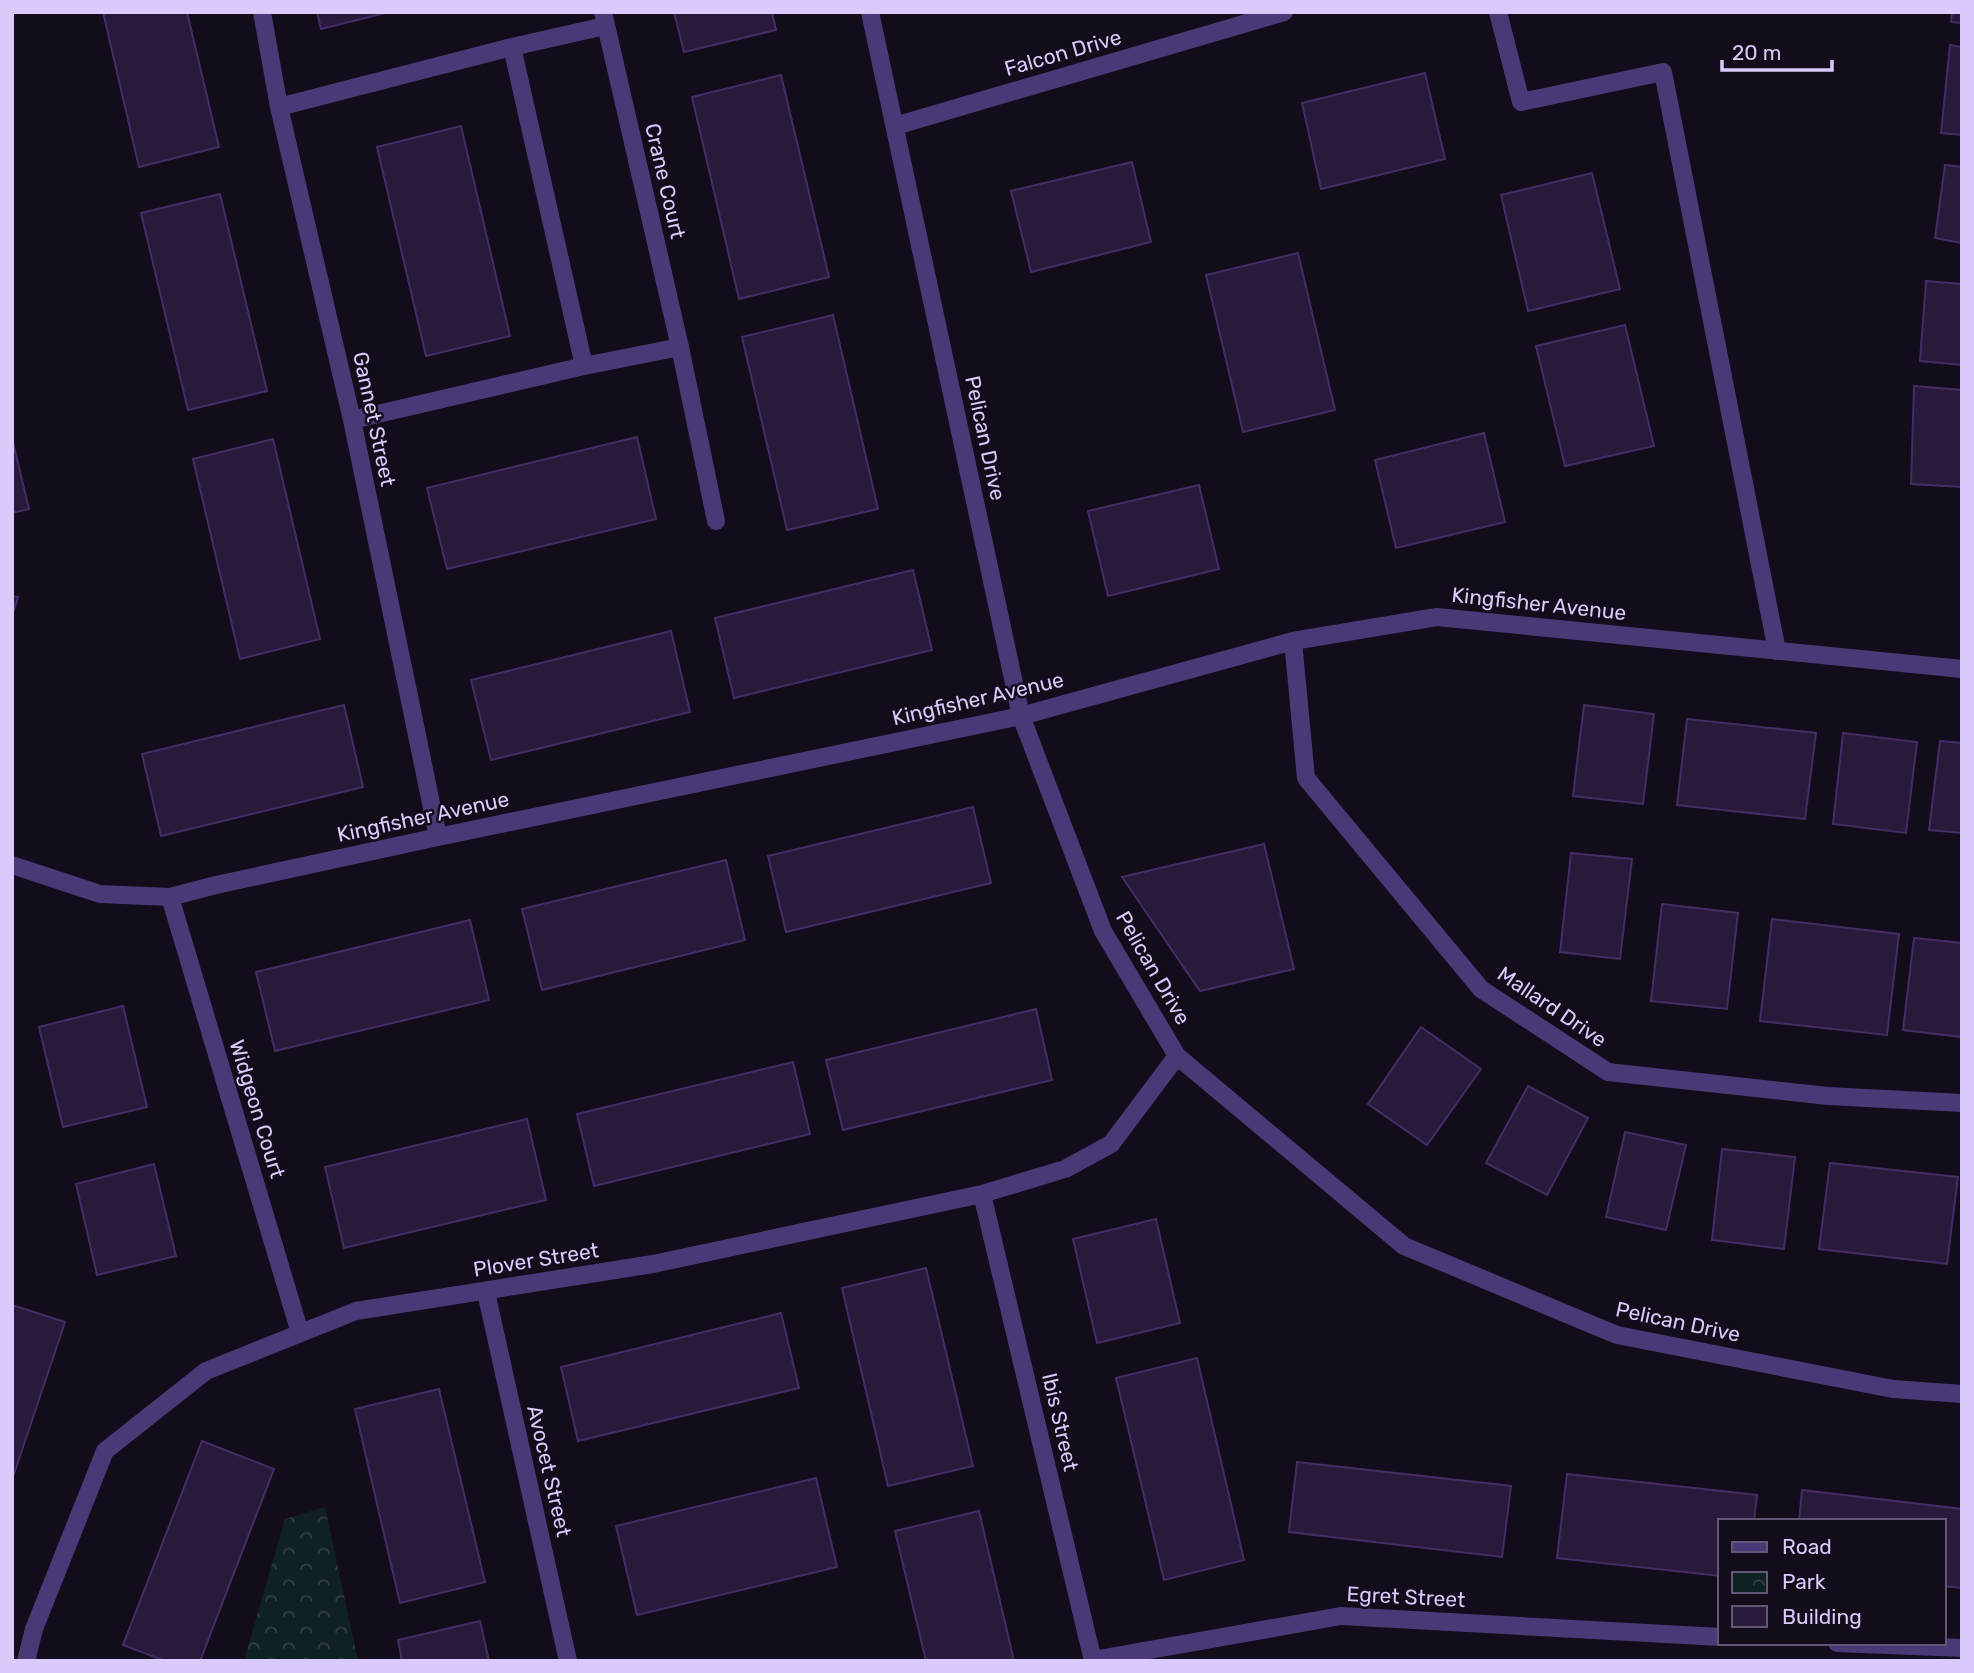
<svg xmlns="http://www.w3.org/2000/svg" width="1974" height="1673" font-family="Rubik,sans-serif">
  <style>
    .park { fill: url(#park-crowns) }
    .building { fill: #271a3a; stroke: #442d65; stroke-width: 2 }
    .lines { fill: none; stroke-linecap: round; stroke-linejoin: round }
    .lane { stroke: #493a77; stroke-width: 18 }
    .street { stroke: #493a77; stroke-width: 18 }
    .labels { text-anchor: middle; stroke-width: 5; stroke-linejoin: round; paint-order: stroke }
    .street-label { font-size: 21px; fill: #dacafb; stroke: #120c1b }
  </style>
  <defs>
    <pattern id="park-crowns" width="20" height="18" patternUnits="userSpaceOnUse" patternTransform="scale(1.75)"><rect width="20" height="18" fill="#102124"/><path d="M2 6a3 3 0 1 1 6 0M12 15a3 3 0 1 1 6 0" fill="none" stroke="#324045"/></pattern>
  </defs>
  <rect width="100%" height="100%" fill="#120c1b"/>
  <path class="park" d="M325,1507L358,1661H244L285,1519Z"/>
  <path class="building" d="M103,12H187L219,147L139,167Z
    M317,12H389L321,29Z
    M674,12H772L776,30L684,52Z
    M1952,12H1962V23L1951,22Z
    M1950,45L1962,47V135L1941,133Z
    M1425,73L1445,159L1321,189L1302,103Z
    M781,75L829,277L739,299L692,97Z
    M461,126L510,336L426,356L377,147Z
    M1132,162L1151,242L1031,272L1011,191Z
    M1945,165L1962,167V243L1935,238Z
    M1592,173L1620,289L1528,311L1501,195Z
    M220,194L267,391L188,410L141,213Z
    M1298,253L1335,410L1243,432L1206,275Z
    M1926,281L1962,284V365L1920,361Z
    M833,315L878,509L787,530L742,337Z
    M1625,325L1654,446L1565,466L1536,346Z
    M1914,386L1962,390V487L1911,484Z
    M1484,433L1505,522L1396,548L1375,460Z
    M637,437L656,519L447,569L427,488Z
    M12,438L29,509L12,513Z
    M273,439L320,639L240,659L193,459Z
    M1199,485L1219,569L1108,596L1088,511Z
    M913,570L932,650L734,698L715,618Z
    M12,596L18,597L12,616Z
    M671,631L690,712L491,760L471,680Z
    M344,705L363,787L161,836L142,754Z
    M1584,705L1654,714L1643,804L1573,796Z
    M1687,719L1816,733L1805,819L1677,805Z
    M1843,733L1917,742L1906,833L1833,824Z
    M1940,741L1962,743V833L1929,830Z
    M973,807L991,883L786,932L768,856Z
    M1264,844L1294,969L1200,991L1122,877Z
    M1571,853L1632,859L1620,959L1560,952Z
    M726,860L745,940L542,990L522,909Z
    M1662,904L1738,913L1727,1009L1651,1001Z
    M1772,919L1899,934L1887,1035L1760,1021Z
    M470,920L489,1000L275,1051L256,972Z
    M1914,938L1962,943V1037L1903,1030Z
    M123,1006L147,1107L63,1127L39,1027Z
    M1036,1009L1052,1080L843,1130L826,1060Z
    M1421,1027L1481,1069L1427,1145L1368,1104Z
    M793,1062L810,1134L594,1186L577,1114Z
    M1528,1086L1588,1118L1547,1195L1486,1163Z
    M527,1119L546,1200L344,1248L325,1167Z
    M1625,1132L1686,1145L1666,1230L1606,1217Z
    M1722,1149L1795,1157L1784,1249L1712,1240Z
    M1830,1163L1958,1177L1947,1264L1819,1249Z
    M154,1164L176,1256L97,1275L76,1184Z
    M1156,1219L1180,1323L1097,1343L1073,1239Z
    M926,1268L973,1466L888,1486L842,1288Z
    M12,1305L65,1322L12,1480Z
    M781,1313L799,1388L578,1441L561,1367Z
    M1197,1358L1244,1560L1164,1580L1116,1378Z
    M439,1389L485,1582L400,1603L355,1409Z
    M202,1441L274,1469L200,1661H165L123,1645Z
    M1297,1462L1511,1486L1502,1557L1289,1532Z
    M1567,1474L1757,1495L1754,1521H1720V1576L1557,1558Z
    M816,1478L837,1567L637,1615L616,1526Z
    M1802,1490L1962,1509V1588L1944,1586V1521H1799Z
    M979,1511L1014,1661H926L895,1531Z
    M480,1621L489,1661H402L398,1640Z"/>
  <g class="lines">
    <path class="lane" d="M1498,12L1521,102L1663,72L1777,651"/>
    <path class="street" d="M262,12L279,107L352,420L438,837
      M603,12L680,347L716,521
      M870,12L1021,716L1103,931L1177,1056L1404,1246L1617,1335L1893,1389L1962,1394
      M512,47L584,366
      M279,107L512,47L605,26
      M895,126L1284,12
      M352,420L584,366L680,347
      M1293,641L1306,778L1481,989L1608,1072L1828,1096L1962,1103
      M12,865L100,894L170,897L216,885L438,837L1021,716L1293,641L1437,617L1962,669
      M170,897L300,1333
      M982,1194L1093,1661
      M486,1292L568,1661
      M1837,1643L1962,1648
      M1093,1660L1341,1616L1720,1637
      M26,1661L34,1629L105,1451L206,1371L356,1311L653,1264L982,1194L1065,1169L1111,1144L1177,1056"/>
  </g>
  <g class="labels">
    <g class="street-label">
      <text transform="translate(1063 53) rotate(-16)" y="7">Falcon Drive</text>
      <text transform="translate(665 181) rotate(77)" y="7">Crane Court</text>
      <text transform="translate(374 419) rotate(78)" y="7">Gannet Street</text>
      <text transform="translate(985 438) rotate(78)" y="7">Pelican Drive</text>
      <text transform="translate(1539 604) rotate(6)" y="7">Kingfisher Avenue</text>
      <text transform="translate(978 699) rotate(-13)" y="7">Kingfisher Avenue</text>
      <text transform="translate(423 817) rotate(-12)" y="7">Kingfisher Avenue</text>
      <text transform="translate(1153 968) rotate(60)" y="7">Pelican Drive</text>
      <text transform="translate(1552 1007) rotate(34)" y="7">Mallard Drive</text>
      <text transform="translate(257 1109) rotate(73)" y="7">Widgeon Court</text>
      <text transform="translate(536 1260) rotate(-9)" y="7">Plover Street</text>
      <text transform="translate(1678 1322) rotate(12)" y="7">Pelican Drive</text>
      <text transform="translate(1060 1422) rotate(77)" y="7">Ibis Street</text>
      <text transform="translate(549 1471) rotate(77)" y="7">Avocet Street</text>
      <text transform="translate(1406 1597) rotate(3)" y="7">Egret Street</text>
    </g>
  </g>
  <rect width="1974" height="1673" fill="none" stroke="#dacafb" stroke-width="28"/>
  <rect x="1718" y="1519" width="228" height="126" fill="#120c1b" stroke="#625875" stroke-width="2"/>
  <rect x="1732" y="1542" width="35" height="10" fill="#493a77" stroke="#625875" stroke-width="2"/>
  <text x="1782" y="1554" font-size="21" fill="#dacafb">Road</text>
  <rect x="1732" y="1572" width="35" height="21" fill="url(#park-crowns)" stroke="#625875" stroke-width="2"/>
  <text x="1782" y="1589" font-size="21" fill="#dacafb">Park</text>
  <rect x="1732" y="1606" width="35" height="21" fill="#271a3a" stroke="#625875" stroke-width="2"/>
  <text x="1782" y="1624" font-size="21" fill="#dacafb">Building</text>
  <path d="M1722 60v10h110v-10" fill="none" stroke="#dacafb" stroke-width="3.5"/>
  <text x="1732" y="60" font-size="21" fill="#dacafb" stroke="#120c1b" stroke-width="5" paint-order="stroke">20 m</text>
</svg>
